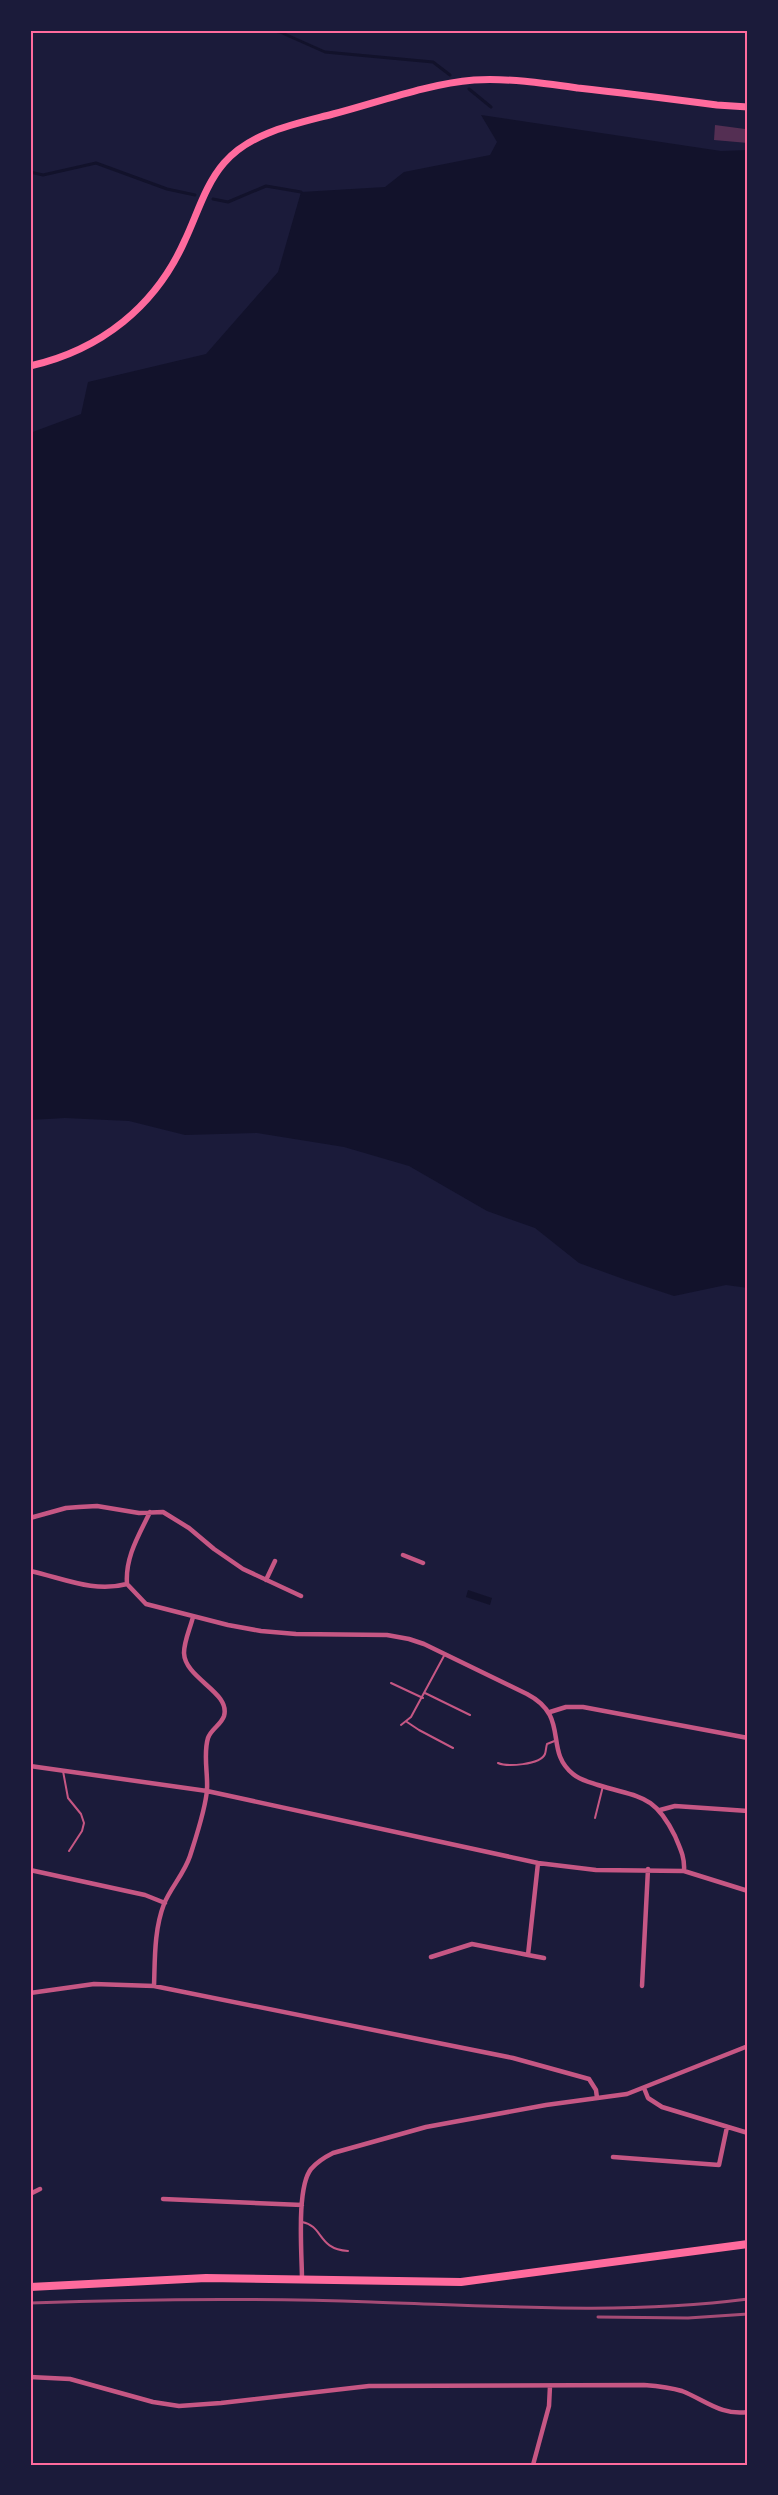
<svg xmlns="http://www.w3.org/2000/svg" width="778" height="2495" font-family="'Noto Sans',sans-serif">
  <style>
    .water { fill: #12122b }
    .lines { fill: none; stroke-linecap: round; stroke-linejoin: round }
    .stream { stroke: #12122b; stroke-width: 3 }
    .building { fill: #542f53 }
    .service { stroke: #c65784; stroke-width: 2 }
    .minor { stroke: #c65784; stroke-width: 4.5 }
    .secondary { stroke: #ff6b9d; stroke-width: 7 }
    .primary { stroke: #ff6b9d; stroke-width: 8 }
    .rail { stroke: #a44b75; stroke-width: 3 }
    .neatline { fill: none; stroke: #ff6b9d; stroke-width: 2 }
  </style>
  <rect width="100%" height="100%" fill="#1b1b3a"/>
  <path class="water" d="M481,115L721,151L748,150V1288L726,1285L674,1296L626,1280L579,1263L535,1228L487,1211L409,1166L344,1147L257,1133L185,1135L129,1121L65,1118L30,1120V433L81,414L88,382L206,354L278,272L301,192L385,187L404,172L490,155L497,142Z
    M468,1590L492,1598L490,1605L466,1597Z"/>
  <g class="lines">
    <path class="stream" d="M267,30L280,32L325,52L433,62L450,75
      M469,89L491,107
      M30,172L43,175L96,163L167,189L195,195
      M213,199L228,202L266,186L301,192"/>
  </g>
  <path class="building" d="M746,118L748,143L714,140L715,125L745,129Z"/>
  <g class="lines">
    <path class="service" d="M391,1683L423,1698
      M425,1693L470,1715
      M407,1722L419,1730L453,1748
      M401,1725L411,1717L445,1654
      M498,1763C507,1767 540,1765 545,1754C546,1751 546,1747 547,1744L557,1740
      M63,1771L68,1798L81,1814L84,1823L82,1831L69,1851
      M595,1818L603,1786
      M302,2222C324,2226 317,2249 348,2251"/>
    <path class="minor" d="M150,1512C139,1535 125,1557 127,1584L146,1604L228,1625L261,1631L296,1634L387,1635L409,1639L424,1644L527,1694C571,1717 543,1750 573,1774C580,1780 589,1782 598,1785C639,1798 654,1793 675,1836C680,1848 685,1857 684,1871
      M30,1518L66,1508L79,1507L97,1506L139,1513L163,1512L189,1528L214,1549L243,1569L301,1596
      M403,1555L423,1563
      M30,1571C63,1578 93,1593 127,1584
      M266,1580L275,1561
      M550,1712L566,1707H583L748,1738
      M30,1766L207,1791L538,1863L596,1870L684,1871L748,1891
      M660,1810L675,1806L748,1811
      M538,1863L528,1955L544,1958
      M30,1870L145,1895L165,1903
      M431,1957L472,1944L528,1955
      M154,1986C155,1959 154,1930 164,1904C171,1887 184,1874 190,1856C196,1837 206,1808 207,1789C208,1773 203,1754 208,1738C211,1729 221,1725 224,1716C231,1692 185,1679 184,1653C184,1641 190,1629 193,1617
      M642,1986L648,1869
      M30,1993L94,1984L154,1986L513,2058L589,2079L596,2090L597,2098
      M644,2088L648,2098L662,2107L748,2133
      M613,2157L719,2165L727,2127
      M30,2194L40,2189
      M163,2199L302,2205
      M302,2280C302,2255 296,2188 311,2169C317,2162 325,2157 333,2153L426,2127L546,2105L627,2094L748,2046
      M30,2377L70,2379L153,2402L179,2406L221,2403L369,2386L644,2385C657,2386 669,2387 682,2391C705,2400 721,2416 748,2412
      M533,2465L549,2406L550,2386"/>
    <path class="secondary" d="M30,366C101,350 156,306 185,240C197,215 205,185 224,163C251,132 295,124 333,114C379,102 427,84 474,80C509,78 543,83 578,88C624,93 671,99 717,105L748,107"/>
    <path class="primary" d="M30,2287L206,2278L461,2282L748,2244"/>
    <path class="rail" d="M30,2303C144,2299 257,2298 371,2302C497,2306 623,2315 748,2299
      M598,2317L688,2318L748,2314"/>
  </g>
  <rect width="778" height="2495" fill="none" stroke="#1b1b3a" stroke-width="63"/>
  <rect x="32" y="32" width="714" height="2432" class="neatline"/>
</svg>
